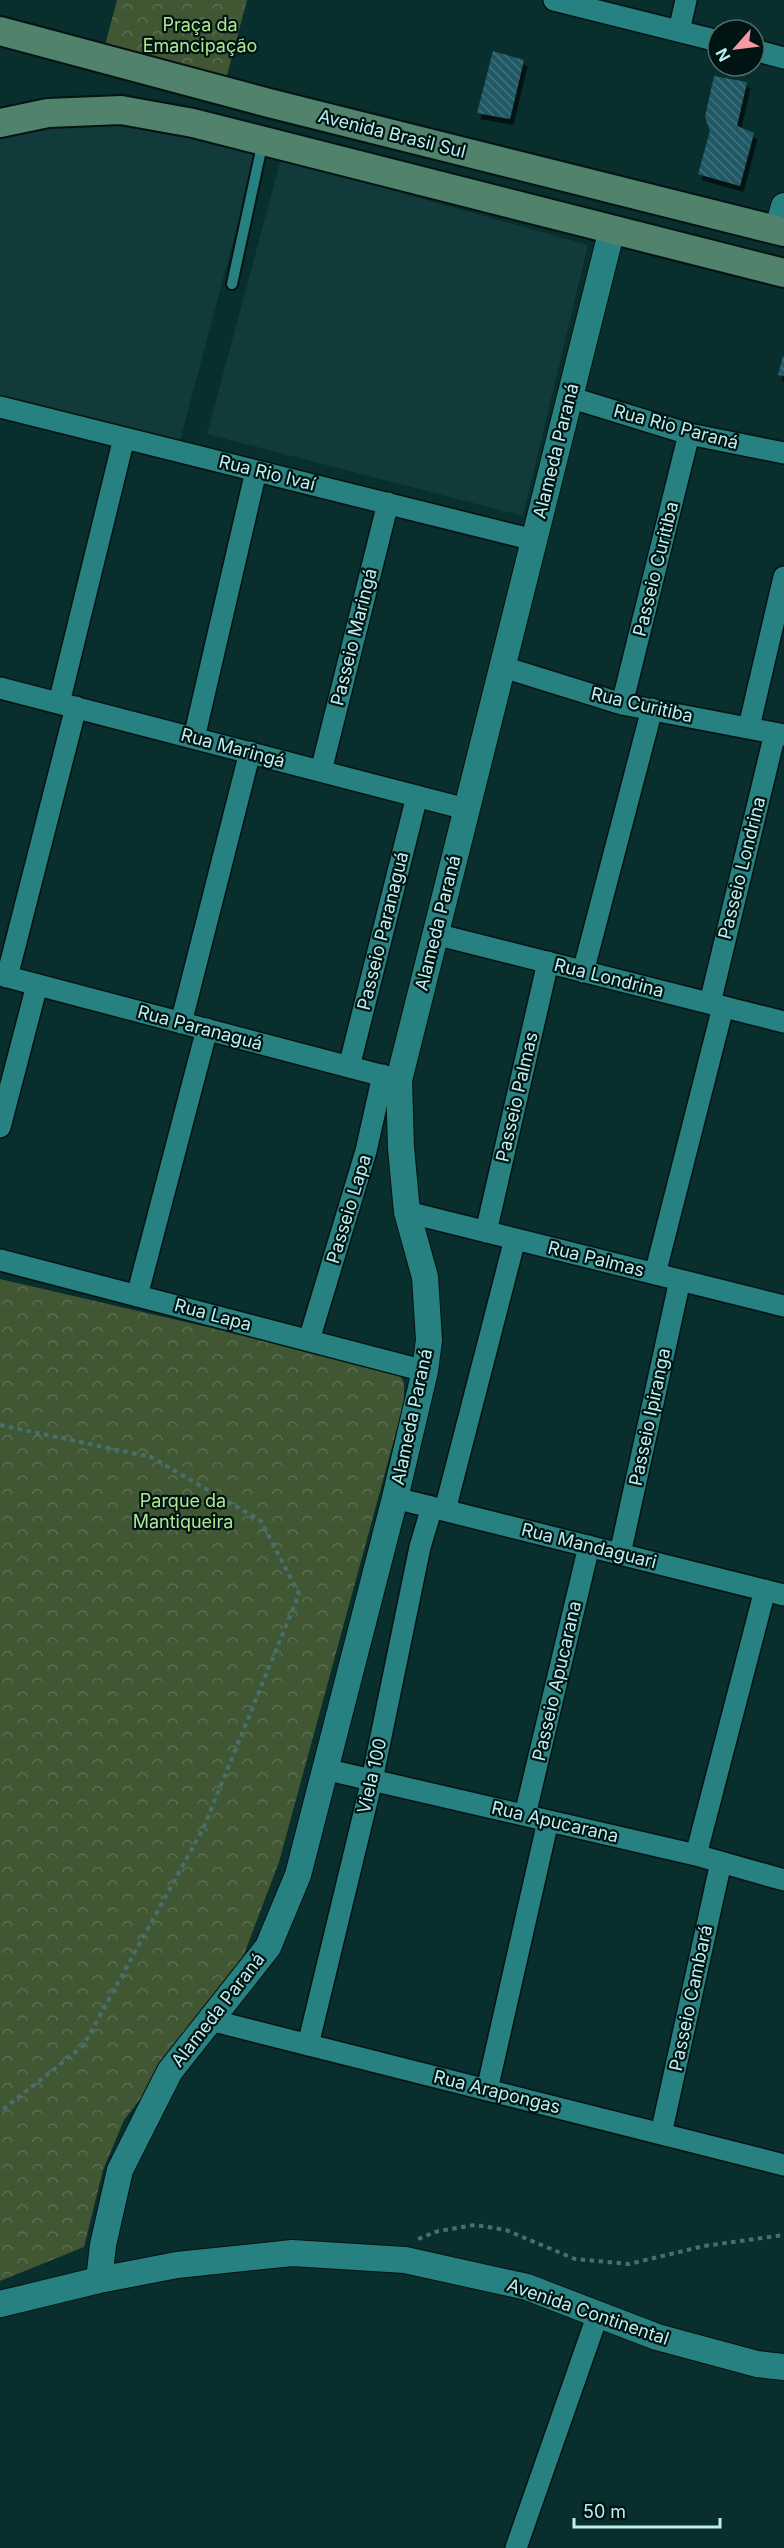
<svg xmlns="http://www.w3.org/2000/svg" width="784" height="2548" font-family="Inter,sans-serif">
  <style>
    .built { fill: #113b3b }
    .forest { fill: url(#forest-crowns) }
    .building { fill: url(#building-back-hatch); filter: url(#shadow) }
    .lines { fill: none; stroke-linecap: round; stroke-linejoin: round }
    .service-casing { stroke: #051313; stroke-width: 14 }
    .minor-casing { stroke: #051313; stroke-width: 24 }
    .tertiary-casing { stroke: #051313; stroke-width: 28 }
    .secondary-casing { stroke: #051313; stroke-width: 32 }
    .path { stroke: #46706f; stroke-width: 4; stroke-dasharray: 4.5 4.5; stroke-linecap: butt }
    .service { stroke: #278180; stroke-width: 10 }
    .minor { stroke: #278180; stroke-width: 21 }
    .tertiary { stroke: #278180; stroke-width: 26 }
    .secondary { stroke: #51826c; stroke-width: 28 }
    .labels { text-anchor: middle; stroke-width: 4.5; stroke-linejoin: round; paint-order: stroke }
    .park-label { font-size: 18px; fill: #b0e791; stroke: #001414 }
    .street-label { font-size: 18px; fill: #bdefee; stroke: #001414 }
  </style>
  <defs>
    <pattern id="forest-crowns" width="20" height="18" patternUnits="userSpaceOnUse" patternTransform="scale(1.5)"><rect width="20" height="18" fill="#415734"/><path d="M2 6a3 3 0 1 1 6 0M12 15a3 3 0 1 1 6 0" fill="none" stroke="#5a6f52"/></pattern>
    <pattern id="building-back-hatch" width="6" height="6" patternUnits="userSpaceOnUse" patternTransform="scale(1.5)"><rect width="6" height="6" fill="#205965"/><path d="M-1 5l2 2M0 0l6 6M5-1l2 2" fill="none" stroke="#3e717b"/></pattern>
    <filter id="shadow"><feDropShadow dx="3.5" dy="6" stdDeviation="0" flood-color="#0009"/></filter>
  </defs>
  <rect width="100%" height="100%" fill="#082e2d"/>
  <path class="built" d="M104,111L258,148L178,448L0,402V127Z
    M281,159L588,245L523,516L207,434Z"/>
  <path class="forest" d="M117,0H247L226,79L104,49Z
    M0,1279L398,1371L404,1383V1403L279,1862L237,1973L124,2120L103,2170L84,2247L0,2281Z"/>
  <path class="building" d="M493,51L524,60L510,119L477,113Z
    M714,76L747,82L737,126L754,133L740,186L698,174L710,131L705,117Z
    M783,356H784V376L778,375Z"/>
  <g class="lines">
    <defs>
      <path id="service" d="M232,284L263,141"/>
      <path id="minor" d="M554,0L718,41
        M679,31L686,0
        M754,50L784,58
        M569,397L689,434L784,453
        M0,407L534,540
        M503,667L622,704L784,735
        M0,688L466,809
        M59,703L124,438
        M622,704L689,434
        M749,727L784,577
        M194,738L256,471
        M321,771L388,503
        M435,934L784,1022
        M583,972L652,709
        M0,975L399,1080
        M7,977L76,707
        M710,1003L775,733
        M181,1023L250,752
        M349,1067L417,796
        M0,1127L37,985
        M407,1212L784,1306
        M486,1232L548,962
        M0,1260L425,1371
        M655,1274L723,1007
        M137,1296L207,1029
        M309,1340L366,1151L383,1075
        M395,1498L784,1595
        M445,1510L515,1239
        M620,1554L680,1280
        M324,1769L696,1855L784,1880
        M525,1815L589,1546
        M696,1855L765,1590
        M210,2020L784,2165
        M308,2045L372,1780L420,1547L432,1507
        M487,2090L548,1821
        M661,2134L721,1862
        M516,2548L598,2314"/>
      <path id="tertiary" d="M777,231L784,206
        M99,2280L103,2245L120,2170L170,2071L268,1947L298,1875L395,1498L425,1371L429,1340L425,1277L407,1212L401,1148L399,1080L612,229
        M0,2304L99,2280L177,2265L292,2253L405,2260L527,2287L657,2337L757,2364L784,2367"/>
      <path id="secondary" d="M0,31L265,102L784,232
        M0,123L48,113L121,110L193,123L784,273"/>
    </defs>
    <use href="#service" class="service-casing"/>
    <use href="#minor" class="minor-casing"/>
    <use href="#tertiary" class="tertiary-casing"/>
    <use href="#secondary" class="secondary-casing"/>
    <path class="path" d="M0,1425L151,1457L261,1521L299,1594L203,1829L83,2046L0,2112
      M418,2239L438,2231L475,2225L506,2230L575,2259L629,2264L704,2246L784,2235"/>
    <use href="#service" class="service"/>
    <use href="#minor" class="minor"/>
    <use href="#tertiary" class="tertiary"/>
    <use href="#secondary" class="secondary"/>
  </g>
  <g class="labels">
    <g class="park-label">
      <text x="200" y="31">Praça da<tspan x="200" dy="21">Emancipação</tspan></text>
      <text x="183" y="1507">Parque da<tspan x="183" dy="21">Mantiqueira</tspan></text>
    </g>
    <g class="street-label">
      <text transform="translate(392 134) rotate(14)" y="6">Avenida Brasil Sul</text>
      <text transform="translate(676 427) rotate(15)" y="6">Rua Rio Paraná</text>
      <text transform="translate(556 451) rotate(-76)" y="6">Alameda Paraná</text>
      <text transform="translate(267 473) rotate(14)" y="6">Rua Rio Ivaí</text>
      <text transform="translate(656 569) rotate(-76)" y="6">Passeio Curitiba</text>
      <text transform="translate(354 637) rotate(-76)" y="6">Passeio Maringá</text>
      <text transform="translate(642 705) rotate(13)" y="6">Rua Curitiba</text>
      <text transform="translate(233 748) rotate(15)" y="6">Rua Maringá</text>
      <text transform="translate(742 868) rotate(-76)" y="6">Passeio Londrina</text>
      <text transform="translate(438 923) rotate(-76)" y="6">Alameda Paraná</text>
      <text transform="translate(383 931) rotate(-76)" y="6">Passeio Paranaguá</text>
      <text transform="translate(609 978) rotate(14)" y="6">Rua Londrina</text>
      <text transform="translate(200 1028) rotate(15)" y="6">Rua Paranaguá</text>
      <text transform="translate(517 1097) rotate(-77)" y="6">Passeio Palmas</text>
      <text transform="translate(349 1209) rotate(-73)" y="6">Passeio Lapa</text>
      <text transform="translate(596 1259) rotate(14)" y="6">Rua Palmas</text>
      <text transform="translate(213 1315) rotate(15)" y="6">Rua Lapa</text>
      <text transform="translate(412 1417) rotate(-78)" y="6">Alameda Paraná</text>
      <text transform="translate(650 1417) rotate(-78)" y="6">Passeio Ipiranga</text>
      <text transform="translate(589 1546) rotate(14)" y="6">Rua Mandaguari</text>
      <text transform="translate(557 1681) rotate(-77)" y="6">Passeio Apucarana</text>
      <text transform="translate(372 1776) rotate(-77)" y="6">Viela 100</text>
      <text transform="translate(555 1822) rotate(13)" y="6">Rua Apucarana</text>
      <text transform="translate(691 1998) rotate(-78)" y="6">Passeio Cambará</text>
      <text transform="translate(218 2010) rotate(-52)" y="6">Alameda Paraná</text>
      <text transform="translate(497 2092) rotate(14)" y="6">Rua Arapongas</text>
      <text transform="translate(588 2312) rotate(19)" y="6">Avenida Continental</text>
    </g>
  </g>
  <g transform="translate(736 48) rotate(242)"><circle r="28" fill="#001414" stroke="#4c6c6b" stroke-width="1.5"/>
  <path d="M0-4.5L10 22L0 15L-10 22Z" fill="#f49aa2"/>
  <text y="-9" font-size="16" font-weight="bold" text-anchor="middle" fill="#bdefee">N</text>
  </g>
  <path d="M574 2518v9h146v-9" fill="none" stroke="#bdefee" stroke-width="3"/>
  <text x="583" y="2518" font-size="18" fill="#bdefee" stroke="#001414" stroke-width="4.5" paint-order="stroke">50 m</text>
</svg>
